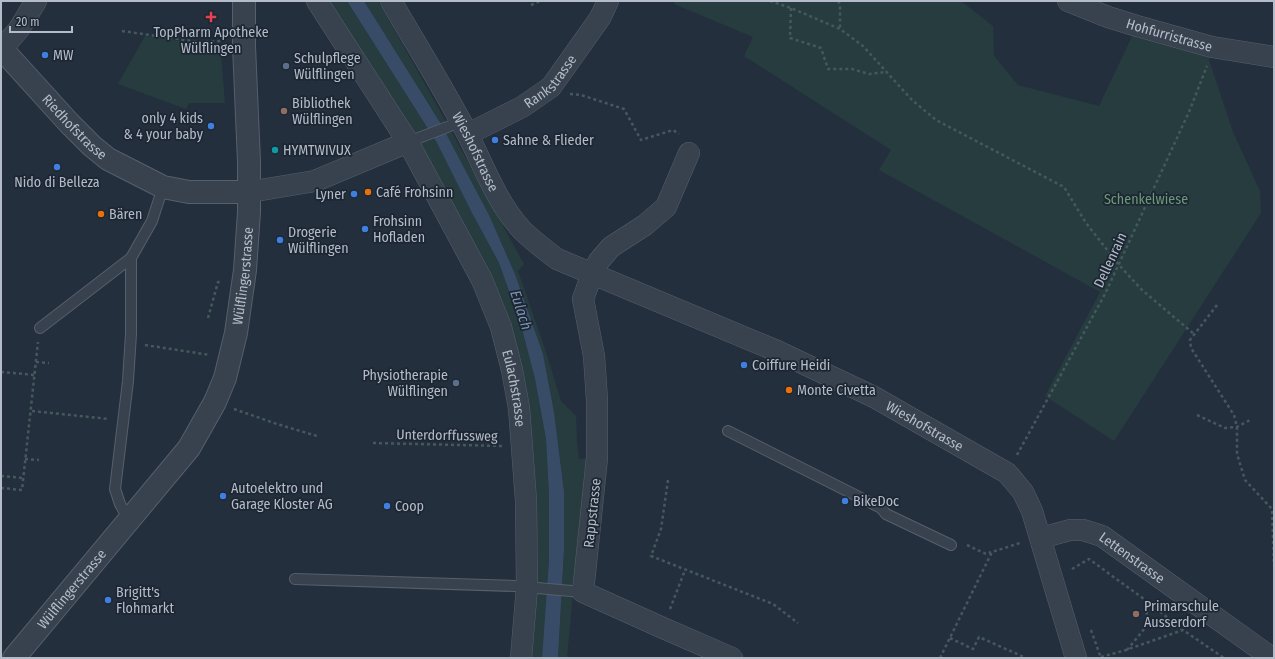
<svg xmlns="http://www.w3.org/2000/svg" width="1275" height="659" font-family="'Fira Sans Condensed',sans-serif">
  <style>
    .green { fill: #263c3f }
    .water { fill: #394c67 }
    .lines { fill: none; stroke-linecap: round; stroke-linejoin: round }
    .service-casing { stroke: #565f6c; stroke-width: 12 }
    .minor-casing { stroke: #565f6c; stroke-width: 22 }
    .tertiary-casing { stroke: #565f6c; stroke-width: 24 }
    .path { stroke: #44595c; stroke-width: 2.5; stroke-dasharray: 3 3; stroke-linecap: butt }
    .service { stroke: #38414e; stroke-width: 10 }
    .minor { stroke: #38414e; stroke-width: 21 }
    .tertiary { stroke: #38414e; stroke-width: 22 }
    .health-dot { fill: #e0444e; stroke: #1d2633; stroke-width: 1.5 }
    .shop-dot { fill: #3f7fe0; stroke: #1d2633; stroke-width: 1.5 }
    .service-dot { fill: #5c6f8a; stroke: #1d2633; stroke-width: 1.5 }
    .education-dot { fill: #8d6e63; stroke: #1d2633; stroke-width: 1.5 }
    .culture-dot { fill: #0f9aa8; stroke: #1d2633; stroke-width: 1.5 }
    .food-dot { fill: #e8710a; stroke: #1d2633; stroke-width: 1.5 }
    .labels { text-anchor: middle; stroke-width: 3.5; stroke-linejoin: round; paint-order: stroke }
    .poi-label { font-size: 14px; fill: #b4bcc9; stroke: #1d2633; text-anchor: start }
    .street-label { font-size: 14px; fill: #b4bcc9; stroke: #1d2633 }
    .park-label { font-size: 14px; fill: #6b9a76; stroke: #1d2633 }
    .water-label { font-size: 15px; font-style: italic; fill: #7c92b1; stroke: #1d2633 }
  </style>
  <rect width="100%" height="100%" fill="#242f3e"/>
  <path class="green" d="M326,1H347L437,143L472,213L499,263L521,325L535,379L546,439L549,495V560L542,658H530L538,561L533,468L502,311Z
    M364,1H378L439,109L524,264L518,271L545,349L561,401L576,416L577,441L579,459L593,458L572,603L567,658H558L564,549V492L554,412L543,354L515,274L489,215L441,124Z
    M675,1H961L993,26L994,56L1018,85L1099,106L1137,26L1212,47L1209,60L1233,132L1260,191L1261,213L1114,441L1045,396L1100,292L879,170L891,150L744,56L753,37L674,4Z
    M145,36L194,43L196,54H221L225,103H189L186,109L118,84Z"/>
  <path class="water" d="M347,1H364L441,124L489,215L515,274L543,354L554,412L564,492V549L558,658H542L549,560V495L546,439L535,379L521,325L499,263L472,213L437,143Z"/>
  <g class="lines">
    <defs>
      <path id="service" d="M408,142L450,126
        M40,328L131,258L152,221L163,187
        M728,431L881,508L886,514L951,545
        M129,520L120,504L115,489L128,381L131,334V258
        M295,579L514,586L583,592"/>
      <g id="minor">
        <path id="s1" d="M317,1L408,142L482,280L501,327L512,370L519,408L526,501L527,587L521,658"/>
        <path id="s2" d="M391,1C414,41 439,81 461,122C481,157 494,200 522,230C533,241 545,250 557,259L777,351L874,397L1007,473L1023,492L1032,511L1076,658"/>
        <path id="s3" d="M1068,1L1108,17L1137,26L1212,47L1274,57"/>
        <path d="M2,49L19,29L36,1"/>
        <path id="s4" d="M468,134L522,107L551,87L600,18L608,1"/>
        <path d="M689,153L666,207L645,225L611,247L599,261L592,274L583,299L594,356L597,400V458L583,592L663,628L732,658"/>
        <path d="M249,192L315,181L408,142"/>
        <path id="s5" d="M1041,538L1070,530H1083L1102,536L1272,658"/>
      </g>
      <g id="tertiary">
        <path id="s6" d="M1,48L69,123L92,146L108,159L163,187L189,192H249"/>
        <path id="s7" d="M14,658L189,448L215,402L225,378L236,333L245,270L249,212V162L244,46V1"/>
      </g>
    </defs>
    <use href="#service" class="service-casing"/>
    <use href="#minor" class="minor-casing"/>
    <use href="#tertiary" class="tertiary-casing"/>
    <path class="path" d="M770,1L791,8L840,29L863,46L912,100L936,120L1064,187L1086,223L1119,265L1142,290L1194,334
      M838,1L840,4V29
      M531,5L540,1
      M791,8L790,38L821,48L828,69H852L869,74L886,72
      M122,31L199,42L223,41
      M199,42L201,50L224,49
      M570,94L581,95L624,109L641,140L673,130L679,134
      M1217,305L1190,340L1191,348L1234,415L1237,427V454L1245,480L1272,509L1274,566
      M208,318L218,282L221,283
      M145,345L210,355
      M36,362L49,363
      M1,372L35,375
      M234,409L277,424L317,436
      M32,411L109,419
      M1197,415L1225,428L1237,427L1250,420
      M373,443L502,446
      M1017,455L1105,294L1189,112L1207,66
      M25,459L39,460
      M1,476L23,478
      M668,480L661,529L651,556L773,604L798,623
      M1,488L22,490L38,342
      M967,545L986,554L991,552
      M1072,569L1089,559L1148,602L1183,630
      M670,609L685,570
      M1091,630L1101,658
      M950,638L973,649L979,637L1026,658
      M1127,650L1145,628L1148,602
      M1101,657L1126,650L1183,630L1224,658
      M940,658L992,552L1020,543"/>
    <use href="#service" class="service"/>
    <use href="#minor" class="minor"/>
    <use href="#tertiary" class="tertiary"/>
  </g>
  <path class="health-dot" d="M209 11h4v4h4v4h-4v4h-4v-4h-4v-4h4z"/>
  <g class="shop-dot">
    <circle cx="45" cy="55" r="4"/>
    <circle cx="211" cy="126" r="4"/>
    <circle cx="495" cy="140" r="4"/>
    <circle cx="57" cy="167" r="4"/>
    <circle cx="354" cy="194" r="4"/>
    <circle cx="365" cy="229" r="4"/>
    <circle cx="280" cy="240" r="4"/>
    <circle cx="744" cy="365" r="4"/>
    <circle cx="223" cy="496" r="4"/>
    <circle cx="845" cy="501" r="4"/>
    <circle cx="387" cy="506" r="4"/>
    <circle cx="108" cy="600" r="4"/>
  </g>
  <g class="service-dot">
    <circle cx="286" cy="66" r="4"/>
    <circle cx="456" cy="383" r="4"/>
  </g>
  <g class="education-dot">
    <circle cx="284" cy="111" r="4"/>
    <circle cx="1136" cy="614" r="4"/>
  </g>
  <circle class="culture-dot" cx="275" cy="150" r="4"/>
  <g class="food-dot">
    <circle cx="368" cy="192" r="4"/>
    <circle cx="101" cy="214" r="4"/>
    <circle cx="789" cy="390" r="4"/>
  </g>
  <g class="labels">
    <g class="poi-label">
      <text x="211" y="37" text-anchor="middle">TopPharm Apotheke<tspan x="211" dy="16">Wülflingen</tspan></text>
      <text x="53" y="60">MW</text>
      <text x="294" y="63">Schulpflege<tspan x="294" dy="16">Wülflingen</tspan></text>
      <text x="292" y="108">Bibliothek<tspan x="292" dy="16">Wülflingen</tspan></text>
      <text x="203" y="123" text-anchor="end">only 4 kids<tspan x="203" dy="16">&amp; 4 your baby</tspan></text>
      <text x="503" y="145">Sahne &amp; Flieder</text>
      <text x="283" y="155">HYMTWIVUX</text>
      <text x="57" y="187" text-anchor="middle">Nido di Belleza</text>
      <text x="376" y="197">Café Frohsinn</text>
      <text x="346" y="199" text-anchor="end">Lyner</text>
      <text x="109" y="219">Bären</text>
      <text x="373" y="226">Frohsinn<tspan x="373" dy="16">Hofladen</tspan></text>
      <text x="288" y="237">Drogerie<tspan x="288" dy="16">Wülflingen</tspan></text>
      <text x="752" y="370">Coiffure Heidi</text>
      <text x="448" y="380" text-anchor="end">Physiotherapie<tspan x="448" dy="16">Wülflingen</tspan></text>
      <text x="797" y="395">Monte Civetta</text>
      <text x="231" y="493">Autoelektro und<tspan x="231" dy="16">Garage Kloster AG</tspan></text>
      <text x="853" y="506">BikeDoc</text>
      <text x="395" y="511">Coop</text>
      <text x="116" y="597">Brigitt's<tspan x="116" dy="16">Flohmarkt</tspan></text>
      <text x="1144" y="611">Primarschule<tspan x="1144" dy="16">Ausserdorf</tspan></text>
    </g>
    <g class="street-label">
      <text dy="5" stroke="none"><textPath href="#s3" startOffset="107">Hohfurristrasse</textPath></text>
      <text dy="5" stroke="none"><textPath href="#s4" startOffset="99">Rankstrasse</textPath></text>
      <text dy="5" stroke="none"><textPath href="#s6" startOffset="108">Riedhofstrasse</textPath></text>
      <text dy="5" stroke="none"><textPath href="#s2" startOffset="173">Wieshofstrasse</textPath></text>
      <text transform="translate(1110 260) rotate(-65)" y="5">Dellenrain</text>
      <text dy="5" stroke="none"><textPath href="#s7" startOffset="456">Wülflingerstrasse</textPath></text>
      <text dy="5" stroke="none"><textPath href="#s1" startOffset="438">Eulachstrasse</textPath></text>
      <text dy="5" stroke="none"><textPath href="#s2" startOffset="714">Wieshofstrasse</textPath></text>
      <text transform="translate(447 435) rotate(1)" y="5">Unterdorffussweg</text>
      <text transform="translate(592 513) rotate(-84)" y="5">Rappstrasse</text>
      <text dy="5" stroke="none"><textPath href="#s5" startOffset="100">Lettenstrasse</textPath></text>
      <text dy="5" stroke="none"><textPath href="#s7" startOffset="90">Wülflingerstrasse</textPath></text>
    </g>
    <g class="park-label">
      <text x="1146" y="204">Schenkelwiese</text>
    </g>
    <g class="water-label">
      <text transform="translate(521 310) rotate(72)" y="5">Eulach</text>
    </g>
  </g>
  <rect width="1275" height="659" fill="none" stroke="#b4bcc9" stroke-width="4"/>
  <path d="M10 26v6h62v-6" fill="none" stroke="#b4bcc9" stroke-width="2"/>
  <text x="16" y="26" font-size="12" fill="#b4bcc9" stroke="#1d2633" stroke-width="3" paint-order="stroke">20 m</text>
</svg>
